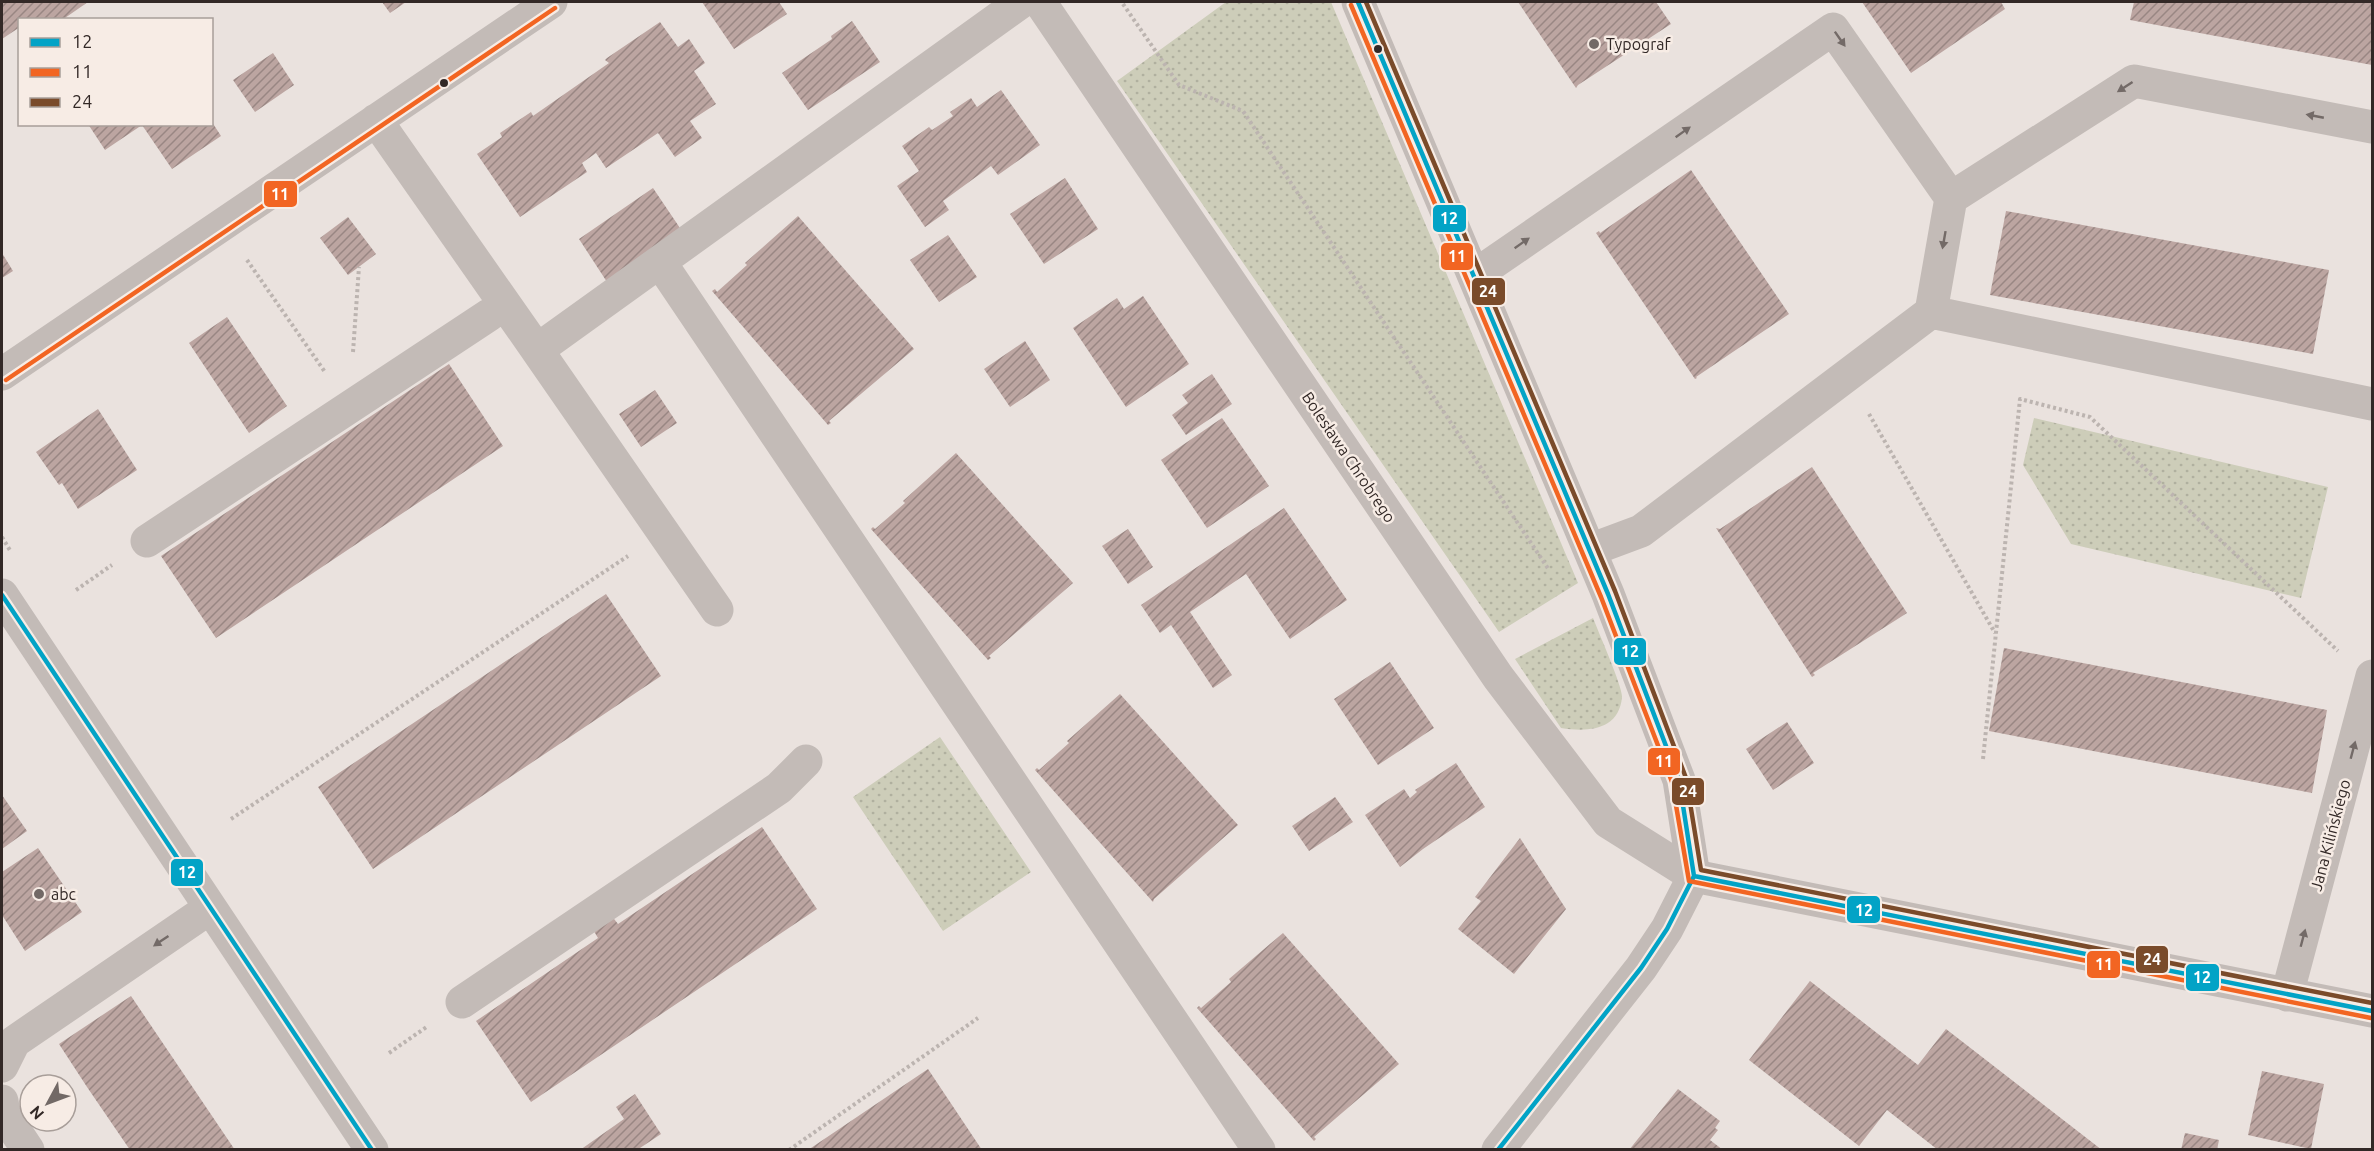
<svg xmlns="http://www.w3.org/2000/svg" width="2374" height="1151" font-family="Ubuntu,sans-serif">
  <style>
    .green { fill: url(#green-dots) }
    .building { fill: url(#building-hatch) }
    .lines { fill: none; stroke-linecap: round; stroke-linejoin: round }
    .path { stroke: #bcb4b0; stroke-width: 4; stroke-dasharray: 3 3; stroke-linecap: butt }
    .minor { stroke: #c3bbb7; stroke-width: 33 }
    .bus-1-casing { stroke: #f7ece5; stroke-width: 9 }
    .bus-2-casing { stroke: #f7ece5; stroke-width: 9 }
    .bus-3-casing { stroke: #f7ece5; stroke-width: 9 }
    .bus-1 { stroke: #02a3c6; stroke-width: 4.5 }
    .bus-2 { stroke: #f26522; stroke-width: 4.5 }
    .bus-3 { stroke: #7a4b2a; stroke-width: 4.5 }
    .oneway { fill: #736a67 }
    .poi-dot { fill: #726966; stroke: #f7ece5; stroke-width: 2 }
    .bus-dot { fill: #322826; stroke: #f7ece5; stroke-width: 2 }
    .labels { text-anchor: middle; stroke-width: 5; stroke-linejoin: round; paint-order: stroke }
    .poi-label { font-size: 16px; fill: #322826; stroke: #f7ece5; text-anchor: start }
    .street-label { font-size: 16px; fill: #322826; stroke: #f7ece5 }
    .line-badge { stroke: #f7ece5; stroke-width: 2 }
    .badge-label { font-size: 16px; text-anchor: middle; font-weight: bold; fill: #fff }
  </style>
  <defs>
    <pattern id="green-dots" width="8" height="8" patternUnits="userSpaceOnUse" patternTransform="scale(1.5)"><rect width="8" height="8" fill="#cdcdb9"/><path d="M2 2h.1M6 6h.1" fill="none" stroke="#b0b09f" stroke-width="1.8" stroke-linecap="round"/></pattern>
    <pattern id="building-hatch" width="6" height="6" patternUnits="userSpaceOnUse" patternTransform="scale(1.5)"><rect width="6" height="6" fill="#bca5a1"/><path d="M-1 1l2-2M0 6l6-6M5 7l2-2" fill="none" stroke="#998683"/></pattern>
  </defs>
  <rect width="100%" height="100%" fill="#eae2de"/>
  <path class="green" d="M1226,2H1331L1578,583L1499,632L1117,81Z
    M2034,418L2328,487L2301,598L2071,544L2023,465Z
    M1593,618C1598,631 1623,688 1622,697C1619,731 1587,732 1561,728L1515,659Z
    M940,737L1031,872L943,931L853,797Z"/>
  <path class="building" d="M2,2H88L62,20H20V27L2,39Z
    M382,2H406L390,13Z
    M702,2H779L787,14L734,49Z
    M1518,2H1656L1671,24L1578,85L1576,88Z
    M1862,2H2001L2005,9L1911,73Z
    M2134,2H2372V65L2130,20Z
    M852,21L880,62L808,110L782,73L832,39L831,36Z
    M660,22L678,47L689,39L705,63L694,71L716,104L690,121L702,138L675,157L658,133L606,168L596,153L582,163L587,172L520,217L477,154L502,137L500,133L531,112L533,116L609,63L605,60L607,58Z
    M273,53L294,85L255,112L233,80Z
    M1001,90L1040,145L998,175L991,166L943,201L949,210L925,227L897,186L919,171L902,146L929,127L932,130L953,116L950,112L971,98L977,107Z
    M212,122L221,136L172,169L142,125L105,150L88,124H212Z
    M1691,170L1789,314L1696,377L1697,378L1695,379L1596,233L1599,231L1600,233Z
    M1065,178L1098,229L1044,264L1010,214Z
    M653,188L682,231L607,282L579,239Z
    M2006,211L2329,270L2313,354L1990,295Z
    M798,216L914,349L829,421L831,423L828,425L712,291L715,289L717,292L747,265L745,263Z
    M348,217L376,254L348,275L320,238Z
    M948,235L977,277L939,302L910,260Z
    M2,253L13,271L2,278Z
    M1143,296L1189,364L1126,407L1073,328L1117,298L1124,309Z
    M227,317L287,406L249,433L189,343Z
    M1025,341L1050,380L1010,407L984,369Z
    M449,364L503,446L216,638L161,556Z
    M1212,374L1232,404L1186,435L1172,415L1188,403L1182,395Z
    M655,390L677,423L641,447L619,414Z
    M98,409L137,470L78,509L62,483L59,485L36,452Z
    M1222,418L1269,486L1207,528L1161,460Z
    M956,453L1073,583L989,656L991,658L988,660L871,529L873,527L875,529L905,503L903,501Z
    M1812,467L1907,613L1813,673L1815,675L1812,677L1716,528L1720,529Z
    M1284,508L1347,600L1290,639L1246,574L1190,612L1232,675L1213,688L1171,625L1160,633L1141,605Z
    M1128,529L1153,567L1128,584L1102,546Z
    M606,594L661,676L373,869L318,787Z
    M2004,648L2327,710L2312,793L1989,731Z
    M1390,662L1434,728L1378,765L1334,699Z
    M1120,694L1238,825L1154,899L1153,902L1035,770L1037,768L1039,770L1069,743L1067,741Z
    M1787,722L1814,763L1773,790L1746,749Z
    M1456,763L1485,807L1423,849L1400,867L1365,815L1404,789L1410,798L1417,792L1415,790Z
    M2,795L27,831L2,849Z
    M1335,797L1353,822L1309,851L1292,826Z
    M762,827L817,909L531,1102L476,1021L598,938L592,928L611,915L618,924Z
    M1520,838L1566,909L1514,974L1458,929L1481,901L1475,897Z
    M38,848L82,912L25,951L2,915V872Z
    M1283,933L1399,1064L1314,1137L1316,1139L1314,1141L1197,1008L1199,1006L1201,1008L1231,982L1229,979Z
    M1810,981L1918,1065L1946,1029L2102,1150H1938L1887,1110L1859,1146L1749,1060Z
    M131,996L235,1150H130L87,1087L59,1044Z
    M928,1069L982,1150H808Z
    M2262,1071L2324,1084L2311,1149L2248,1135Z
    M1678,1089L1720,1121L1715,1128L1718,1130L1710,1140L1723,1150H1629Z
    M635,1094L661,1134L637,1150H580L624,1119L616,1107Z
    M2185,1133L2219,1140L2217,1150H2181Z"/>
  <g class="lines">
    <path class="path" d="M1123,4L1179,85L1243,111L1549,570
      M247,260L325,372
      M353,352L359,267
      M1869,414L1995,633
      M2,537L11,552
      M76,590L112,565
      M1983,759L2020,399L2090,417L2338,651
      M231,819L628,556
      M389,1053L428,1026
      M789,1150L978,1018"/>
    <path class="minor" d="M1040,2L1498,677L1608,822L1694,876L2372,1011
      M1358,2L1608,594L1679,780L1694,876
      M376,120L537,350L1021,2
      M1951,198L2134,81L2372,127
      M660,262L1259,1150
      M1474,276L1833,29L1951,198L1931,312L1641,531L1590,550
      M1931,312L2372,404
      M537,350L717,610
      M2,374L551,2
      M147,541L489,315
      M2,595L372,1150
      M2287,995L2372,676
      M462,1002L779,788L806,761
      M2,1066L14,1042L210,908
      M2,1101L4,1114L28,1150
      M1498,1150L1641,968L1667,929L1694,876"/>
    <defs>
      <path id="bus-1" d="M1358,2L1608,594L1679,780L1694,876
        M2,595L372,1150
        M1694,876L2372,1011
        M1498,1150L1641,968L1667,929L1694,876"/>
      <path id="bus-2" d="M1351,5L1601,597L1672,782L1689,881L2371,1018
        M6,380L555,8"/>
      <path id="bus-3" d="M1366,2L1615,591L1686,778L1701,870L2372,1003"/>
    </defs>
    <use href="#bus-1" class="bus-1-casing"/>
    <use href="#bus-2" class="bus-2-casing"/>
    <use href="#bus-3" class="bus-3-casing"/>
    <use href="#bus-1" class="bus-1"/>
    <use href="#bus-2" class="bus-2"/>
    <use href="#bus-3" class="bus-3"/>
  </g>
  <defs><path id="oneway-solid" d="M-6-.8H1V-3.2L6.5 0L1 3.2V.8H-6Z" transform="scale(1.5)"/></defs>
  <g class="oneway">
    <use href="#oneway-solid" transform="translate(1840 39) rotate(55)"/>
    <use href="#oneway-solid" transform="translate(2125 87) rotate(147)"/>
    <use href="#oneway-solid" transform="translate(2315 116) rotate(-169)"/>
    <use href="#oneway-solid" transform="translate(1683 132) rotate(-35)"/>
    <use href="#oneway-solid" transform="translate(1944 240) rotate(100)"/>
    <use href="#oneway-solid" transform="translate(1522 243) rotate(-35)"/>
    <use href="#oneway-solid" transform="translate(2353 750) rotate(-75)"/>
    <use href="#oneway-solid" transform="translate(2303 938) rotate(-75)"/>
    <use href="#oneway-solid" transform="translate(161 941) rotate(146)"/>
  </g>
  <g class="poi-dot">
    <circle cx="1594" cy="44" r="6"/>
    <circle cx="39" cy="894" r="6"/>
  </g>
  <g class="bus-dot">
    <circle cx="1378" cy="49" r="5"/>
    <circle cx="444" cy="83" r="5"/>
  </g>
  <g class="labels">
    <g class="poi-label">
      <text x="1606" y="50">Typograf</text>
      <text x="51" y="900">abc</text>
    </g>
    <g class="street-label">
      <text transform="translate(1349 457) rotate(56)" y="6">Bolesława Chrobrego</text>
      <text transform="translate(2330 835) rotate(-75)" y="6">Jana Kilińskiego</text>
    </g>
  </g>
  <g class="line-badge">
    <rect x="263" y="180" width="35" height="28" rx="6" fill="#f26522"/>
    <rect x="1432" y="204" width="35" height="29" rx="6" fill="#02a3c6"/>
    <rect x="1440" y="242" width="34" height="29" rx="6" fill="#f26522"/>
    <rect x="1471" y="277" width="35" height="29" rx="6" fill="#7a4b2a"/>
    <rect x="1613" y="637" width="34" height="29" rx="6" fill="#02a3c6"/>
    <rect x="1647" y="747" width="34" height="29" rx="6" fill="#f26522"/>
    <rect x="1671" y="777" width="34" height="29" rx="6" fill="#7a4b2a"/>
    <rect x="170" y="858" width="34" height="29" rx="6" fill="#02a3c6"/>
    <rect x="1846" y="895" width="35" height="29" rx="6" fill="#02a3c6"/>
    <rect x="2135" y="945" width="34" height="29" rx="6" fill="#7a4b2a"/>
    <rect x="2086" y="950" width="35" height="29" rx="6" fill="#f26522"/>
    <rect x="2185" y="963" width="35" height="29" rx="6" fill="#02a3c6"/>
  </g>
  <g class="badge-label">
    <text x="280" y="200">11</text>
    <text x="1449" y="224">12</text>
    <text x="1457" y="262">11</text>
    <text x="1488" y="297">24</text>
    <text x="1630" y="657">12</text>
    <text x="1664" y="767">11</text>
    <text x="1688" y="797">24</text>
    <text x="187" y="878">12</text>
    <text x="1864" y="916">12</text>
    <text x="2152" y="965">24</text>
    <text x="2104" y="970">11</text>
    <text x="2202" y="983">12</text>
  </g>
  <rect width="2374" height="1151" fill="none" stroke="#322826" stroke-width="6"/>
  <rect x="18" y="18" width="195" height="108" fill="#f7ece5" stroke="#a89e99" stroke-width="1.5"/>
  <rect x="30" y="38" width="30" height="9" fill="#02a3c6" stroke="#a89e99" stroke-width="1.5"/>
  <text x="72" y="48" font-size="18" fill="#322826">12</text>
  <rect x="30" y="68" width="30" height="9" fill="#f26522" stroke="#a89e99" stroke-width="1.5"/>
  <text x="72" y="78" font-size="18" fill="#322826">11</text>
  <rect x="30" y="98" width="30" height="9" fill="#7a4b2a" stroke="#a89e99" stroke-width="1.5"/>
  <text x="72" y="108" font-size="18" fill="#322826">24</text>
  <g transform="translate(48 1103) rotate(229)"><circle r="28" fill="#f7ece5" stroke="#a89e99" stroke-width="1.5"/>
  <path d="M0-4.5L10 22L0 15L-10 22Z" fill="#726966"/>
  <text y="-9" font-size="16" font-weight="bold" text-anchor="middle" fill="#322826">N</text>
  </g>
</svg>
